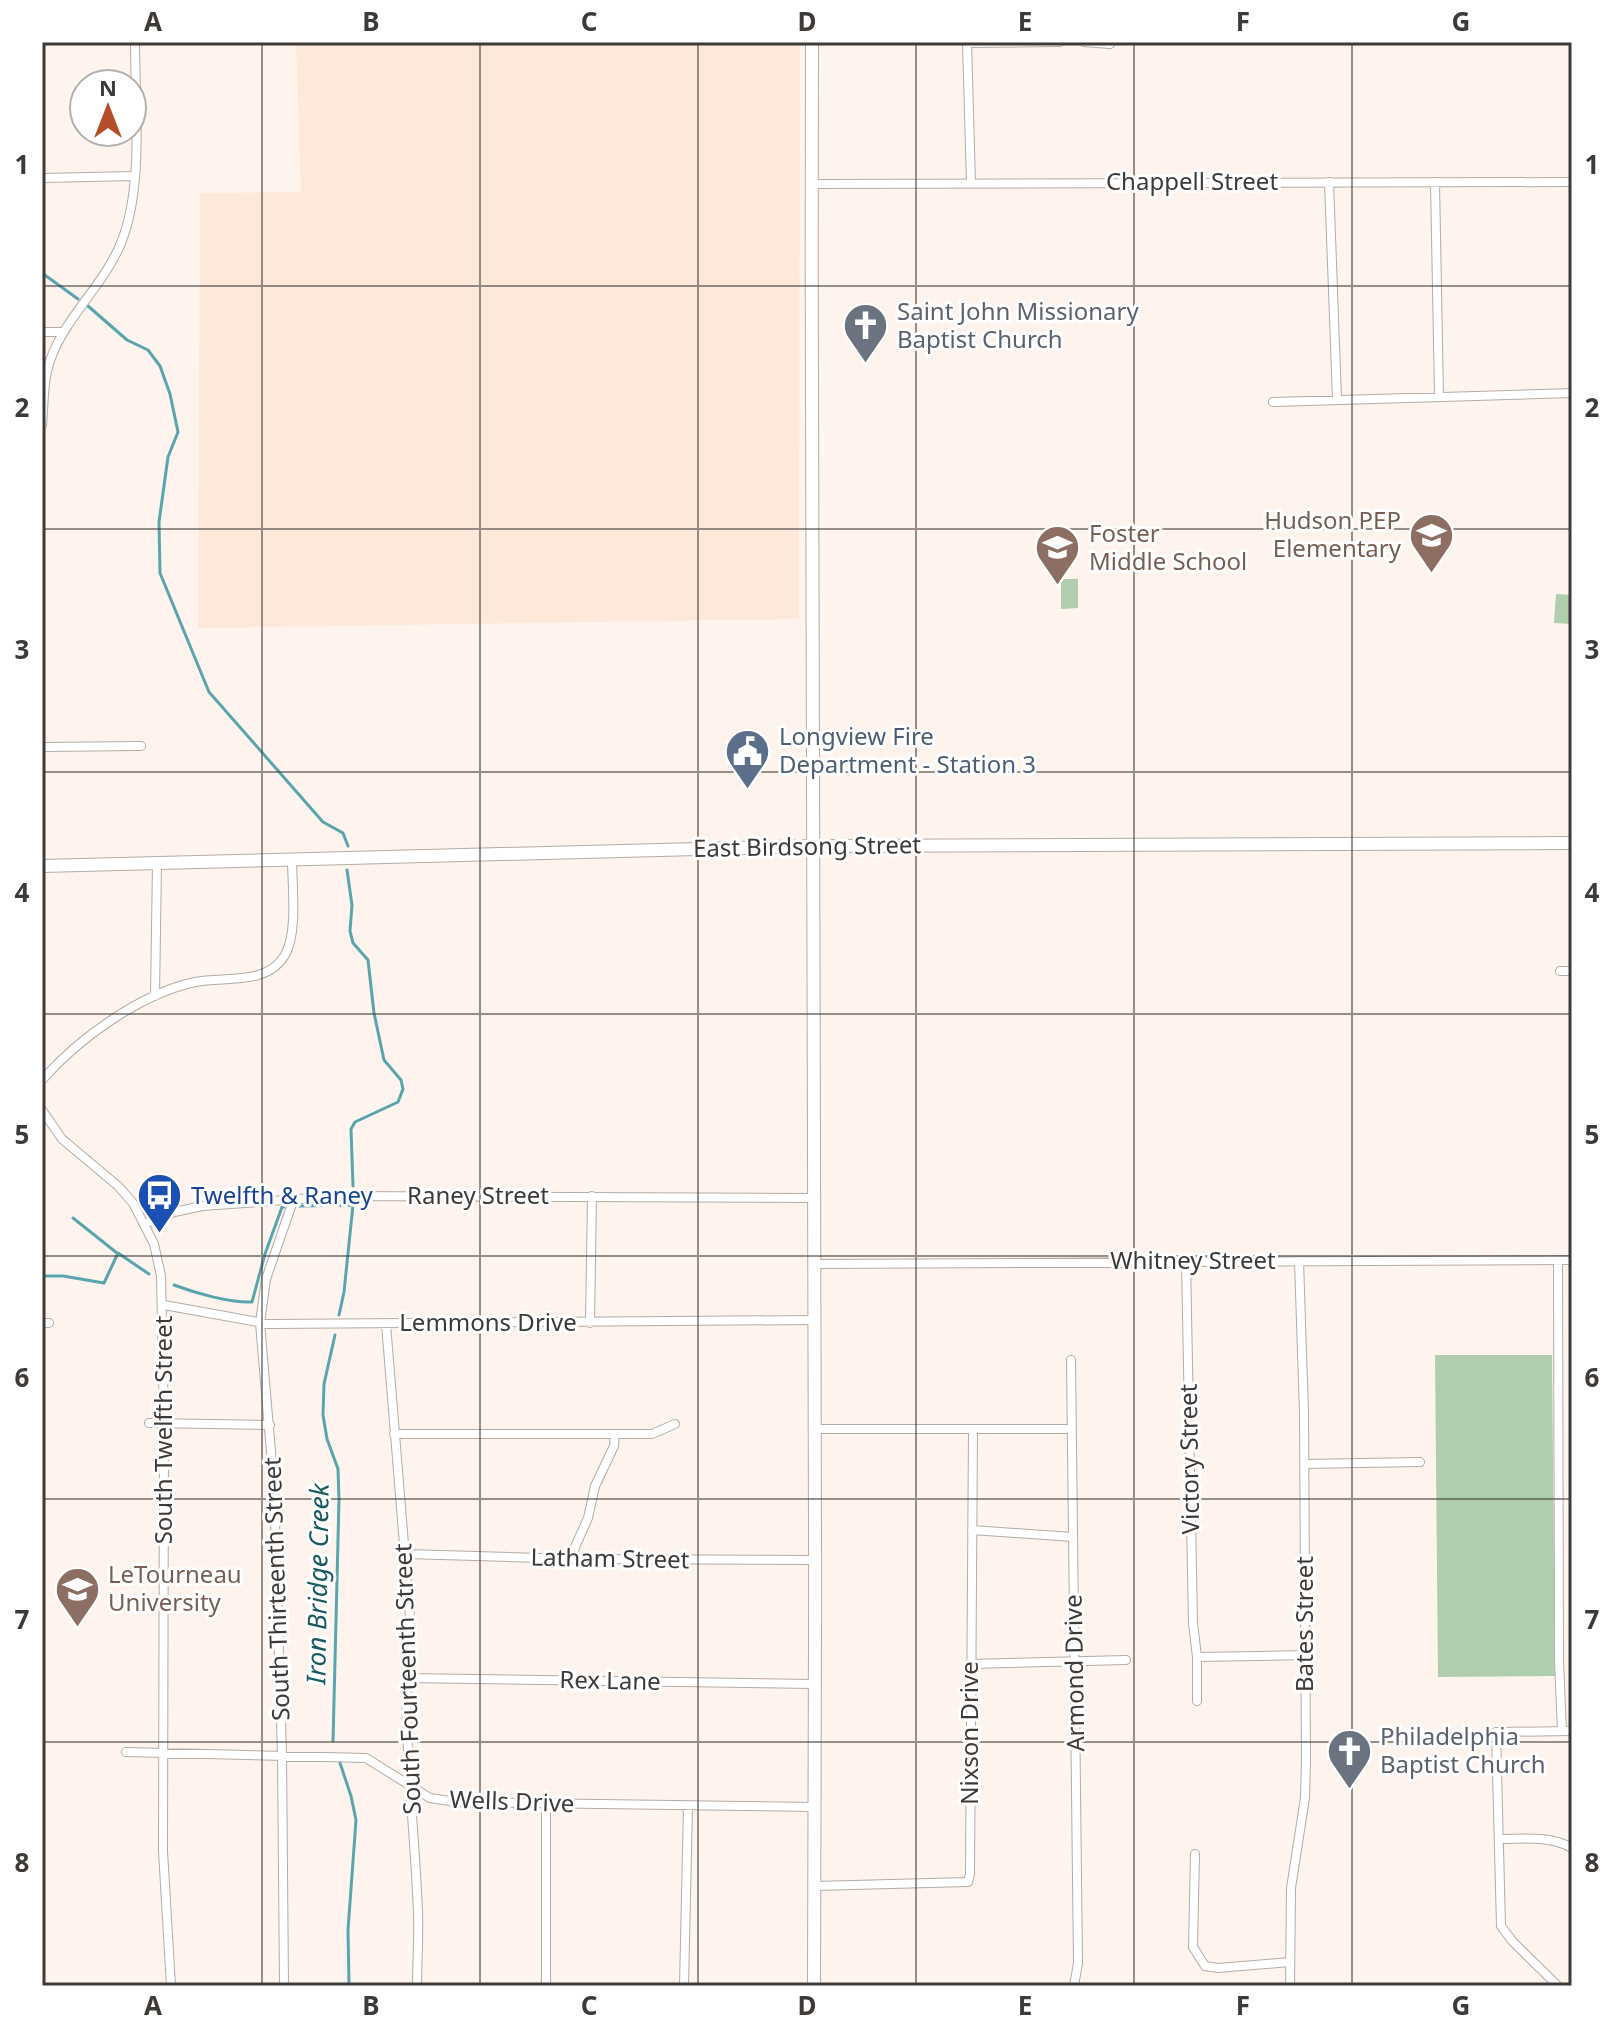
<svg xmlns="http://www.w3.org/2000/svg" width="1614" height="2028" font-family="'Noto Sans',sans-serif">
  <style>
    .industrial { fill: #fde8d9 }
    .green { fill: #b0cdad }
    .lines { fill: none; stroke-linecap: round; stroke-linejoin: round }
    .stream { stroke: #58a5ae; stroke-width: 3 }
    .street-casing { stroke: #b4aba4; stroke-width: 10 }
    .secondary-casing { stroke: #b4aba4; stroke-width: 14 }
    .street { stroke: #fff; stroke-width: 8 }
    .secondary { stroke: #fff; stroke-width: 12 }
    .grid { fill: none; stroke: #3e3a37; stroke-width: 2; stroke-opacity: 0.55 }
    .labels { text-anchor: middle; stroke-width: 6; stroke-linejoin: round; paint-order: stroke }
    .street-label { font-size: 24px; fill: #3e3a37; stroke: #fff }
    .worship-label { font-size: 24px; fill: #5b616d; stroke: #fff; text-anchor: start }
    .education-label { font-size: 24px; fill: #785e54; stroke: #fff; text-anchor: start }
    .service-label { font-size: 24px; fill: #4e5e75; stroke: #fff; text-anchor: start }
    .transit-label { font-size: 24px; fill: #164399; stroke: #fff; text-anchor: start }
    .water-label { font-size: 26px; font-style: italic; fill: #195a61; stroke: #fff }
    .neatline { fill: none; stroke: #3e3a37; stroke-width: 3 }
    .grid-label { font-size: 26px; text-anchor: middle; font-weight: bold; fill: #3e3a37 }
  </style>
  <rect width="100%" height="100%" fill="#fef4ed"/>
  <path class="industrial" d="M296,42H800L799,619L198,628L200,193L301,192Z"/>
  <path class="green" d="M1061,579H1078V608L1061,609Z
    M1556,594L1572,595L1571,624L1554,623Z
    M1435,1355H1552L1555,1676L1438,1677Z"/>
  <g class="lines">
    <path class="stream" d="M42,273L78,299
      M88,306L127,340L148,350L160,366L170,394L178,432L168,457L159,522L160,573L209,692L323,822L343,833L348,846
      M347,870L352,905L350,931L353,943L368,960L374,1013L384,1060L401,1080L403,1089L398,1102L355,1122L351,1129L353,1186
      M299,1206L353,1205L344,1292L339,1315
      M73,1218L117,1253
      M42,1276H63L104,1283L118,1253L149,1274
      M174,1285C195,1293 230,1303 252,1302L265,1254L282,1207H284
      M333,1741L339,1500L338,1469L327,1439L323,1415L324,1384L335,1335
      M340,1763L351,1796L356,1820L348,1930L349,1986"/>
    <defs>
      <path id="street" d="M967,42L971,183
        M1084,42L1110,44
        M967,43L1060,42
        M42,178L134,176
        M1329,182L1337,399
        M1435,182L1439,396
        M811,184L1572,182
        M42,332H63
        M1273,402L1572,393
        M42,425C44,403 43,379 51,358C67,315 104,285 121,243C144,187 135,103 135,42
        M42,747L141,746
        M1560,971H1572
        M155,996L157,863
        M42,1080C79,1038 140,994 195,982C225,976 267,986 285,955C298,933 292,884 292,858
        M42,1110L62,1139L118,1186L133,1203L154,1244L161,1276L164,1423L163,1851L171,1986
        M145,1224L170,1213L202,1206L341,1196L814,1198
        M1558,1260L1559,1661L1562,1731
        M1186,1261L1193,1623L1197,1657V1701
        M814,1264L1572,1260
        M164,1305L269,1324L814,1320
        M42,1323H49
        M590,1323L592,1196
        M386,1324L410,1618C400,1719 414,1812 418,1912C419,1937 417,1962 417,1986
        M1071,1360L1078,1963L1074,1986
        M149,1423L270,1425
        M814,1429H1071
        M394,1434H652L675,1424
        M1304,1464L1420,1462
        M972,1530L1073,1537
        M406,1554L573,1559L814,1560
        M573,1559L575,1547L588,1518L595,1486L614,1446L615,1434
        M1197,1657L1307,1655
        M970,1664L1126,1660
        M406,1678L814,1684
        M126,1752L366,1758L430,1798L456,1802L814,1807
        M1499,1839C1523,1839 1550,1835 1572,1848
        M1195,1854L1193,1947L1205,1966L1218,1968L1290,1962
        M814,1886L968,1882L970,1874L973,1429
        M284,1986L282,1754L274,1487L260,1323L266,1279L294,1198
        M546,1986V1804
        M684,1986L688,1806
        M1290,1986L1291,1888L1305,1798L1306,1760L1304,1413L1299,1261
        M1558,1986L1513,1942L1501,1926L1496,1732L1572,1731"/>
      <path id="secondary" d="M812,42C810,690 818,1338 814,1986
        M42,866L813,846L1572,843"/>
    </defs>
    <use href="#street" class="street-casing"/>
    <use href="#secondary" class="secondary-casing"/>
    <use href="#street" class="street"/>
    <use href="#secondary" class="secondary"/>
  </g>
  <path class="grid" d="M262,42V1986M480,42V1986M698,42V1986M916,42V1986M1134,42V1986M1352,42V1986M42,286H1572M42,529H1572M42,772H1572M42,1014H1572M42,1256H1572M42,1499H1572M42,1742H1572"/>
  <defs>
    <symbol id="church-pin" viewBox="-11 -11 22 30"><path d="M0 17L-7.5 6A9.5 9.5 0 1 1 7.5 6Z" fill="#6b7280" stroke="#fff"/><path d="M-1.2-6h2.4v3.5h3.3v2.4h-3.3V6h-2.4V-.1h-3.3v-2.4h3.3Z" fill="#fff"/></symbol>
    <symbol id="school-pin" viewBox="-11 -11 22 30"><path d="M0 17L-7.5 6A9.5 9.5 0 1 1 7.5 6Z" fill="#8d6e63" stroke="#fff"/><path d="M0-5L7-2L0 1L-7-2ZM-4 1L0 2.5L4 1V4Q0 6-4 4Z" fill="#fff"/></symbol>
    <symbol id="civic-pin" viewBox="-11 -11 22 30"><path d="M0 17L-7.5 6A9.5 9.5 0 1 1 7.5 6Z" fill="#5c6f8a" stroke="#fff"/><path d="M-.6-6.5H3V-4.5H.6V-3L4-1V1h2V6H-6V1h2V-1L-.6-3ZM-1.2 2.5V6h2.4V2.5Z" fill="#fff"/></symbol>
    <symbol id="bus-pin" viewBox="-11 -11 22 30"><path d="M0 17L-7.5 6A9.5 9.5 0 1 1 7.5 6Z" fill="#1a4fb4" stroke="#fff"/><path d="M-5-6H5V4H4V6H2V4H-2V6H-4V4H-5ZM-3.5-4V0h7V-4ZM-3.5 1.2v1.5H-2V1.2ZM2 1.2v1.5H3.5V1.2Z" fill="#fff"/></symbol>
    <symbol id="university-pin" viewBox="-11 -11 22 30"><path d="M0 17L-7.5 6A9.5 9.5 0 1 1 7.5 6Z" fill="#8d6e63" stroke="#fff"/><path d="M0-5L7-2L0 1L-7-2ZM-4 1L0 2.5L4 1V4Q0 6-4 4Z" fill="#fff"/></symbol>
  </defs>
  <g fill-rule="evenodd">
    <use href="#church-pin" x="840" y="300" width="51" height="69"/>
    <use href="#school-pin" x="1406" y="510" width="51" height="69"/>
    <use href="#school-pin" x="1032" y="522" width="51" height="69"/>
    <use href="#civic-pin" x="722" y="726" width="51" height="69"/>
    <use href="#bus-pin" x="134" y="1170" width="51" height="69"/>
    <use href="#university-pin" x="52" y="1564" width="51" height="69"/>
    <use href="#church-pin" x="1324" y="1726" width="51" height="69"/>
  </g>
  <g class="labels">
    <g class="street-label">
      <text x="1192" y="190">Chappell Street</text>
      <text transform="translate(807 847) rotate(-1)" y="8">East Birdsong Street</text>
      <text x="478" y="1204">Raney Street</text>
      <text x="1193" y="1269">Whitney Street</text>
      <text x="488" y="1331">Lemmons Drive</text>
      <text transform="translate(164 1430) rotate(-90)" y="8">South Twelfth Street</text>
      <text transform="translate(1190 1459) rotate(-91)" y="8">Victory Street</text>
      <text transform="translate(610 1559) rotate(1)" y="8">Latham Street</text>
      <text transform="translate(277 1589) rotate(-92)" y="8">South Thirteenth Street</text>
      <text transform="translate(1305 1624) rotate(-90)" y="8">Bates Street</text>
      <text transform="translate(1075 1673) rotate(-91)" y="8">Armond Drive</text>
      <text transform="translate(408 1679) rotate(-92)" y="8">South Fourteenth Street</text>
      <text transform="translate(610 1681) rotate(1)" y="8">Rex Lane</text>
      <text transform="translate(970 1733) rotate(-90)" y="8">Nixson Drive</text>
      <text transform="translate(512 1802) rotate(2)" y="8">Wells Drive</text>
    </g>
    <g class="worship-label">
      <text x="897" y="320">Saint John Missionary<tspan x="897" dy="28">Baptist Church</tspan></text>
      <text x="1380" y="1745">Philadelphia<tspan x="1380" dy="28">Baptist Church</tspan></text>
    </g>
    <g class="education-label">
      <text x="1401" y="529" text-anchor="end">Hudson PEP<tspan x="1401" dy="28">Elementary</tspan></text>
      <text x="1089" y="542">Foster<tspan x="1089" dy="28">Middle School</tspan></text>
      <text x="108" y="1583">LeTourneau<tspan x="108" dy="28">University</tspan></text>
    </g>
    <g class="service-label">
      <text x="779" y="745">Longview Fire<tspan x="779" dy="28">Department - Station 3</tspan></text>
    </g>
    <g class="transit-label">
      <text x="191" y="1204">Twelfth &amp; Raney</text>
    </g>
    <g class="water-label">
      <text transform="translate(318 1584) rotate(-89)" y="9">Iron Bridge Creek</text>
    </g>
  </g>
  <rect width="1614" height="2028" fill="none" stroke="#ffffff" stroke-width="88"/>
  <g transform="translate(108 108)"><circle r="38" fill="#ffffff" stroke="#b2b0af" stroke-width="2"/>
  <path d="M0-6L14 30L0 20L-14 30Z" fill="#b54e28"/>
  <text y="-12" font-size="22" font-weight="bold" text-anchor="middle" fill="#3e3a37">N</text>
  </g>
  <rect x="44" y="44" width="1526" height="1940" class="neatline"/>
  <g class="grid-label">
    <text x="153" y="31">A</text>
    <text x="371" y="31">B</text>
    <text x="589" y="31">C</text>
    <text x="807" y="31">D</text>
    <text x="1025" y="31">E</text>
    <text x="1243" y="31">F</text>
    <text x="1461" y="31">G</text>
    <text x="22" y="174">1</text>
    <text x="1592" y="174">1</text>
    <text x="22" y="417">2</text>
    <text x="1592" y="417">2</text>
    <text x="22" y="659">3</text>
    <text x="1592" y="659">3</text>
    <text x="22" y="902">4</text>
    <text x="1592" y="902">4</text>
    <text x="22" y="1144">5</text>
    <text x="1592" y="1144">5</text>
    <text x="22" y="1387">6</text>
    <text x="1592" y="1387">6</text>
    <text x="22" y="1629">7</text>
    <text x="1592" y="1629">7</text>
    <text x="22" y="1872">8</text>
    <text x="1592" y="1872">8</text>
    <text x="153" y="2015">A</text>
    <text x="371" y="2015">B</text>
    <text x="589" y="2015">C</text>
    <text x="807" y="2015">D</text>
    <text x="1025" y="2015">E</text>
    <text x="1243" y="2015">F</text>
    <text x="1461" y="2015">G</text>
  </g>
</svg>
